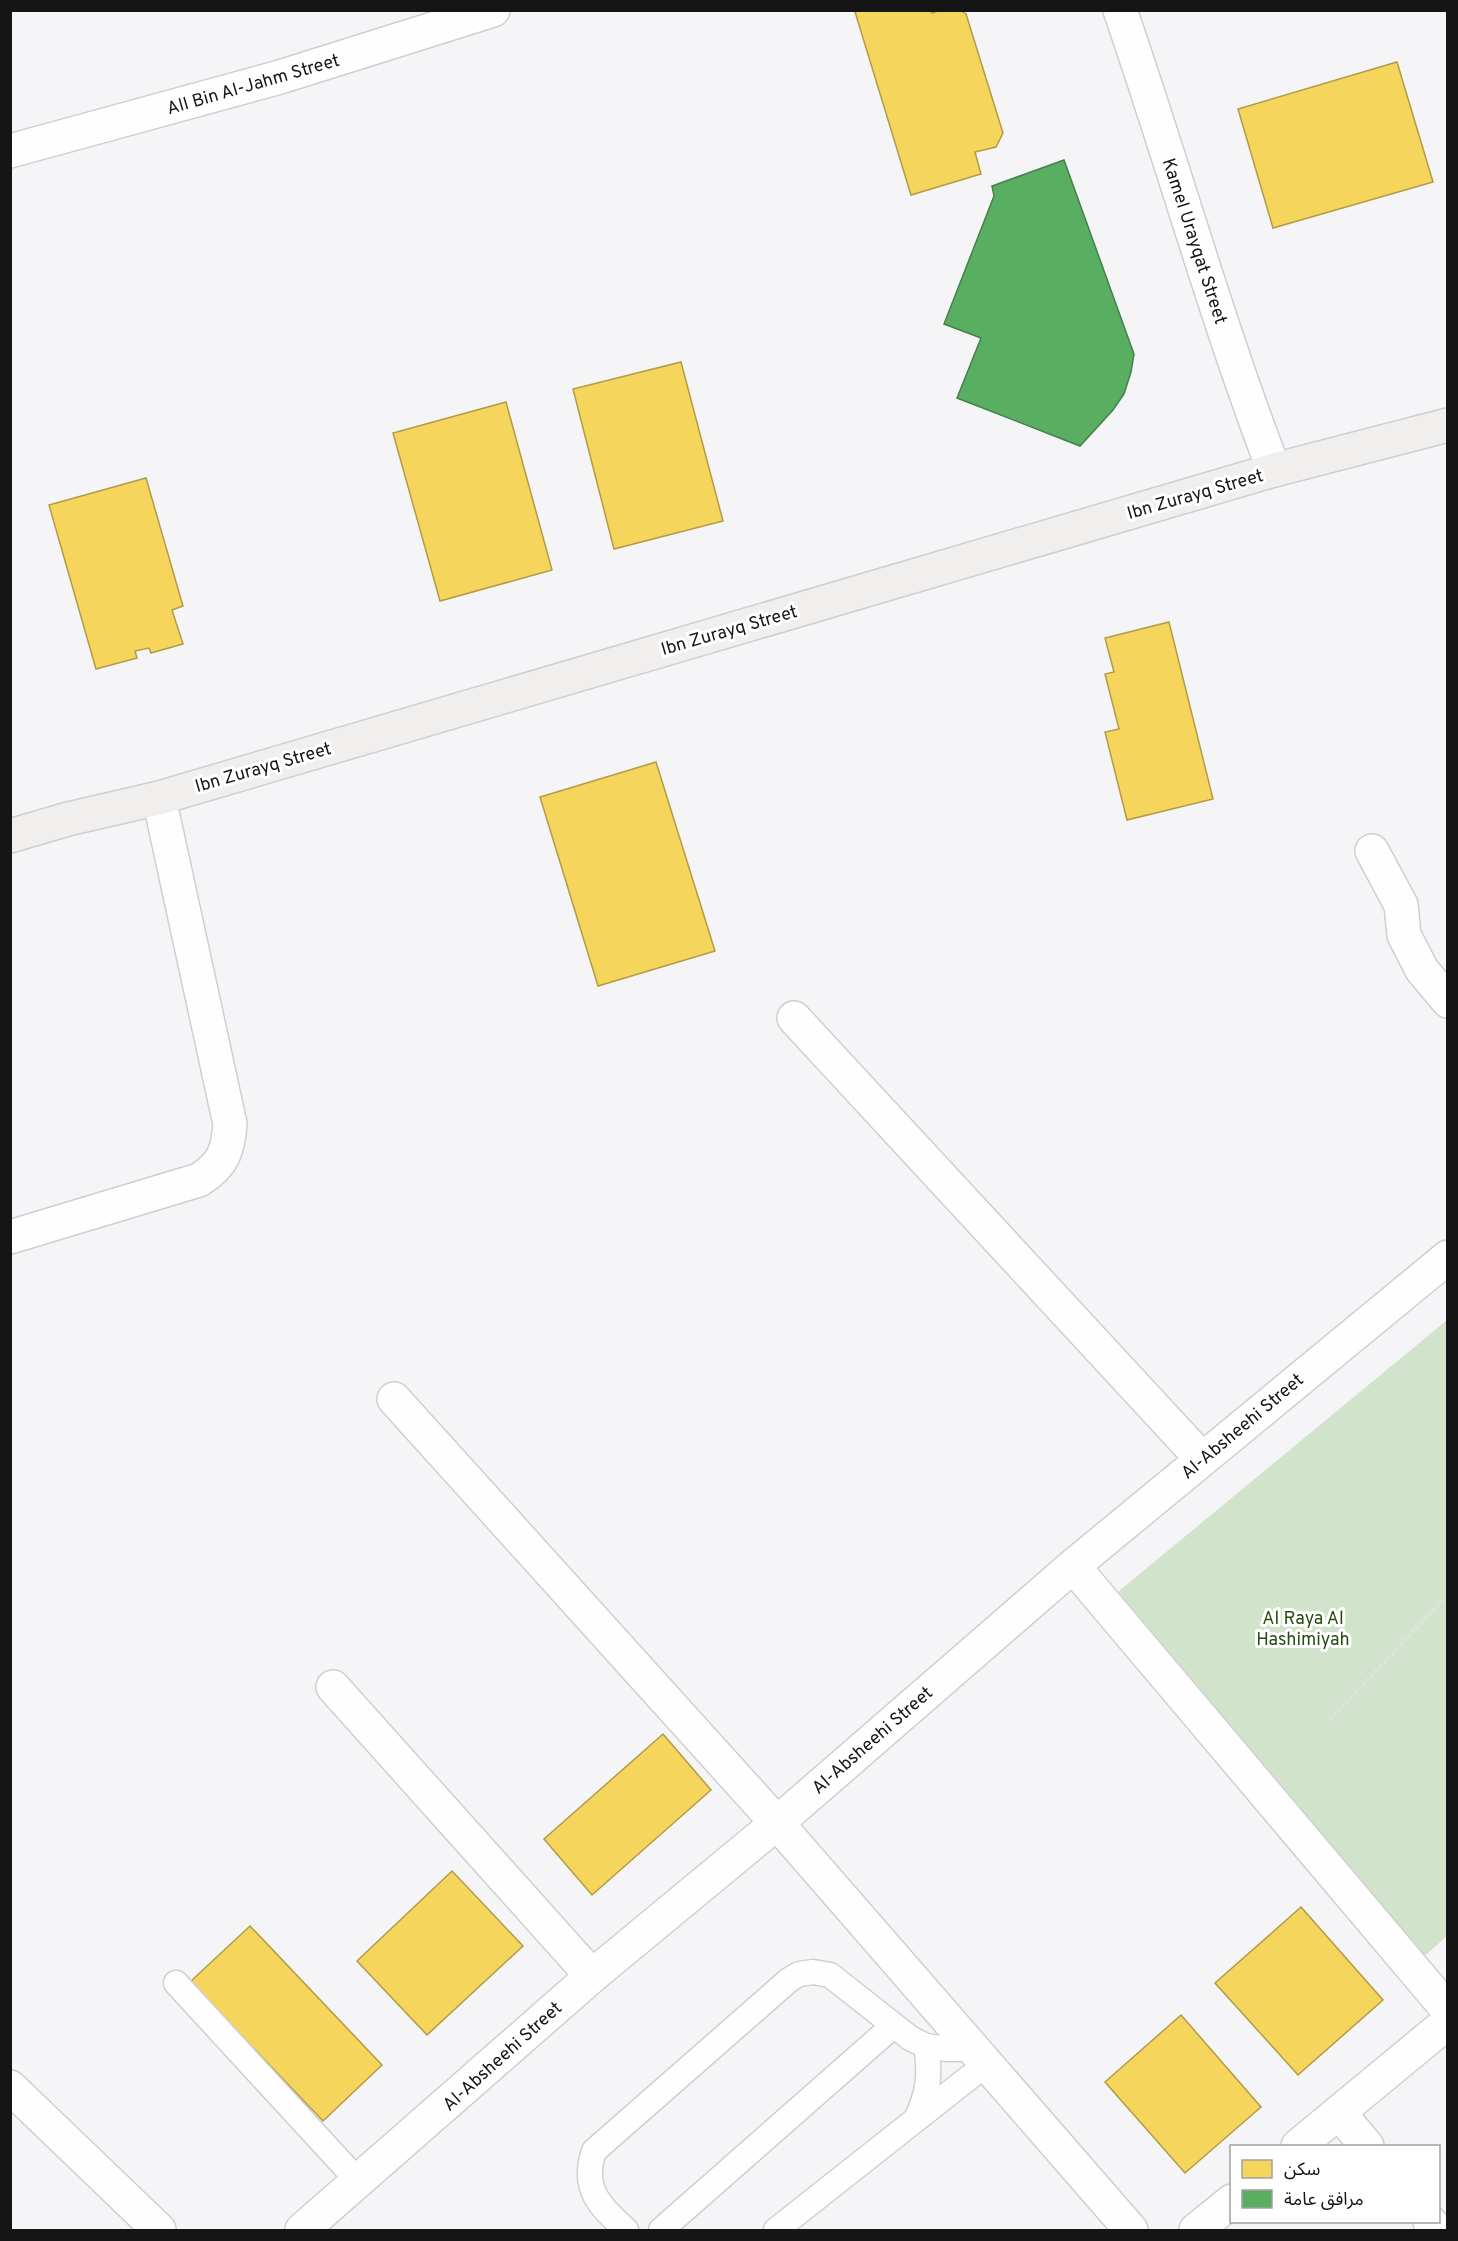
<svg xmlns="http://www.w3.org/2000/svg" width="1458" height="2241" font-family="Overpass,'Noto Sans Arabic',sans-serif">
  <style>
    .green { fill: #d2e3cc }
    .homes { fill: #f6d55c; stroke: #b29b47; stroke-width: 1.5 }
    .public { fill: #5aae61; stroke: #45804a; stroke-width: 1.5 }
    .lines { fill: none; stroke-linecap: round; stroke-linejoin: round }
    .lane-casing { stroke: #cfcfd1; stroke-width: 27 }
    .street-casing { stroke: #cfcfd1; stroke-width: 36 }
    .secondary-casing { stroke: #cfcfd1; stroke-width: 36 }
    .path { stroke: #e1e1e2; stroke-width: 4; stroke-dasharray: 3 3; stroke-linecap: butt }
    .lane { stroke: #fefefe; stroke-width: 24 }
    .street { stroke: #fefefe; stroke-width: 33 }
    .secondary { stroke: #f0efed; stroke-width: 33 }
    .labels { text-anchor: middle; stroke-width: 6; stroke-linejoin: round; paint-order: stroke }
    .street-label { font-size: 18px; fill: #151516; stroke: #fff }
    .park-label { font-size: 18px; fill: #244c0e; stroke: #fff }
  </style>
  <rect width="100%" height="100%" fill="#f5f5f7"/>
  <path class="green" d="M1447,1320V1936L1408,1971L1096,1610Z"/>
  <path class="homes" d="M859,10H931L932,13L941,10H960L966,14L1003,133L996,147L975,152L981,174L911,195L855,12Z
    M1397,62L1433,182L1273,228L1238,109Z
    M681,362L723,521L614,549L573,389Z
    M506,402L552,570L440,601L393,433Z
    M146,478L183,606L172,610L183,644L151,653L149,648L135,651L137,658L96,669L49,505Z
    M1169,622L1213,799L1127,820L1105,732L1119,729L1105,674L1114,672L1105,638Z
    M656,762L715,951L598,986L540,797Z
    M663,1734L711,1790L592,1895L544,1839Z
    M452,1871L523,1946L427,2035L357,1961Z
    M1301,1907L1383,2000L1298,2075L1215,1983Z
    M250,1926L382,2065L323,2121L190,1982Z
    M1181,2015L1261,2107L1185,2173L1105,2082Z"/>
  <path class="public" d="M1064,160L1134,354L1131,372L1124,394L1113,410L1080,446L957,398L981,338L944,324L994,196L992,186Z"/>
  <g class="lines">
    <defs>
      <path id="lane" d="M176,1983L359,2182
        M916,2119C928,2095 931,2073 926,2046
        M626,2230C600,2206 581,2189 594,2151L789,1980L799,1974L813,1972L830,1975L910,2038L926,2046L947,2049H973
        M661,2230L893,2026
        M776,2230L985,2065"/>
      <path id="street" d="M1120,10C1173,163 1216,319 1274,470
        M10,151L280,77L493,10
        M1372,851L1401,905L1404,935L1422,970L1448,1001
        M794,1018L1202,1459
        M10,1237L199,1180C223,1165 228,1151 230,1124L159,798
        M394,1399L777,1823L1131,2230
        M1073,1566L1448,2010
        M333,1687L592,1976
        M10,2087L159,2230
        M1339,2113L1367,2146
        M1298,2146L1448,2022
        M1430,2222L1437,2230
        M302,2230L592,1976L777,1823L1073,1566L1448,1257
        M1196,2230L1232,2201"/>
      <path id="secondary" d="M10,836L68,819L159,798L1274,470L1448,425"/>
    </defs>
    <use href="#lane" class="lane-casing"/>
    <use href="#street" class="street-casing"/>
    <use href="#secondary" class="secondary-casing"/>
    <path class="path" d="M1444,1391L1448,1394
      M1330,1720L1448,1594"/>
    <use href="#lane" class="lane"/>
    <use href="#street" class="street"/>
    <use href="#secondary" class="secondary"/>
  </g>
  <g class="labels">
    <g class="street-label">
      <text transform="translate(253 84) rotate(-16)" y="6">AlI Bin Al-Jahm Street</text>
      <text transform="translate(1195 241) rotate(72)" y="6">Kamel Urayqat Street</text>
      <text transform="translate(1195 494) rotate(-16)" y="6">Ibn Zurayq Street</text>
      <text transform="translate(729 630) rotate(-16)" y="6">Ibn Zurayq Street</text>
      <text transform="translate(263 767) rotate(-16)" y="6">Ibn Zurayq Street</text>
      <text transform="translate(1242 1426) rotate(-40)" y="6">Al-Absheehi Street</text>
      <text transform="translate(872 1740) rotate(-41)" y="6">Al-Absheehi Street</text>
      <text transform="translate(502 2056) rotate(-42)" y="6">Al-Absheehi Street</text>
    </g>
    <g class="park-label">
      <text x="1303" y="1624">Al Raya Al<tspan x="1303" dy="21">Hashimiyah</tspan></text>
    </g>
  </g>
  <rect width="1458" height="2241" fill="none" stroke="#151516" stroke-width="24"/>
  <rect x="1230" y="2145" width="210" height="78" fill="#ffffff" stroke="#a1a1a2" stroke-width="1.5"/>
  <rect x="1242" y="2160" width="30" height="18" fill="#f6d55c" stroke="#a1a1a2" stroke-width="1.5"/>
  <text x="1284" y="2175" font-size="18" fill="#151516">سكن</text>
  <rect x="1242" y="2190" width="30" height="18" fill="#5aae61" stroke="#a1a1a2" stroke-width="1.5"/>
  <text x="1284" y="2205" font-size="18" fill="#151516">مرافق عامة</text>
</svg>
